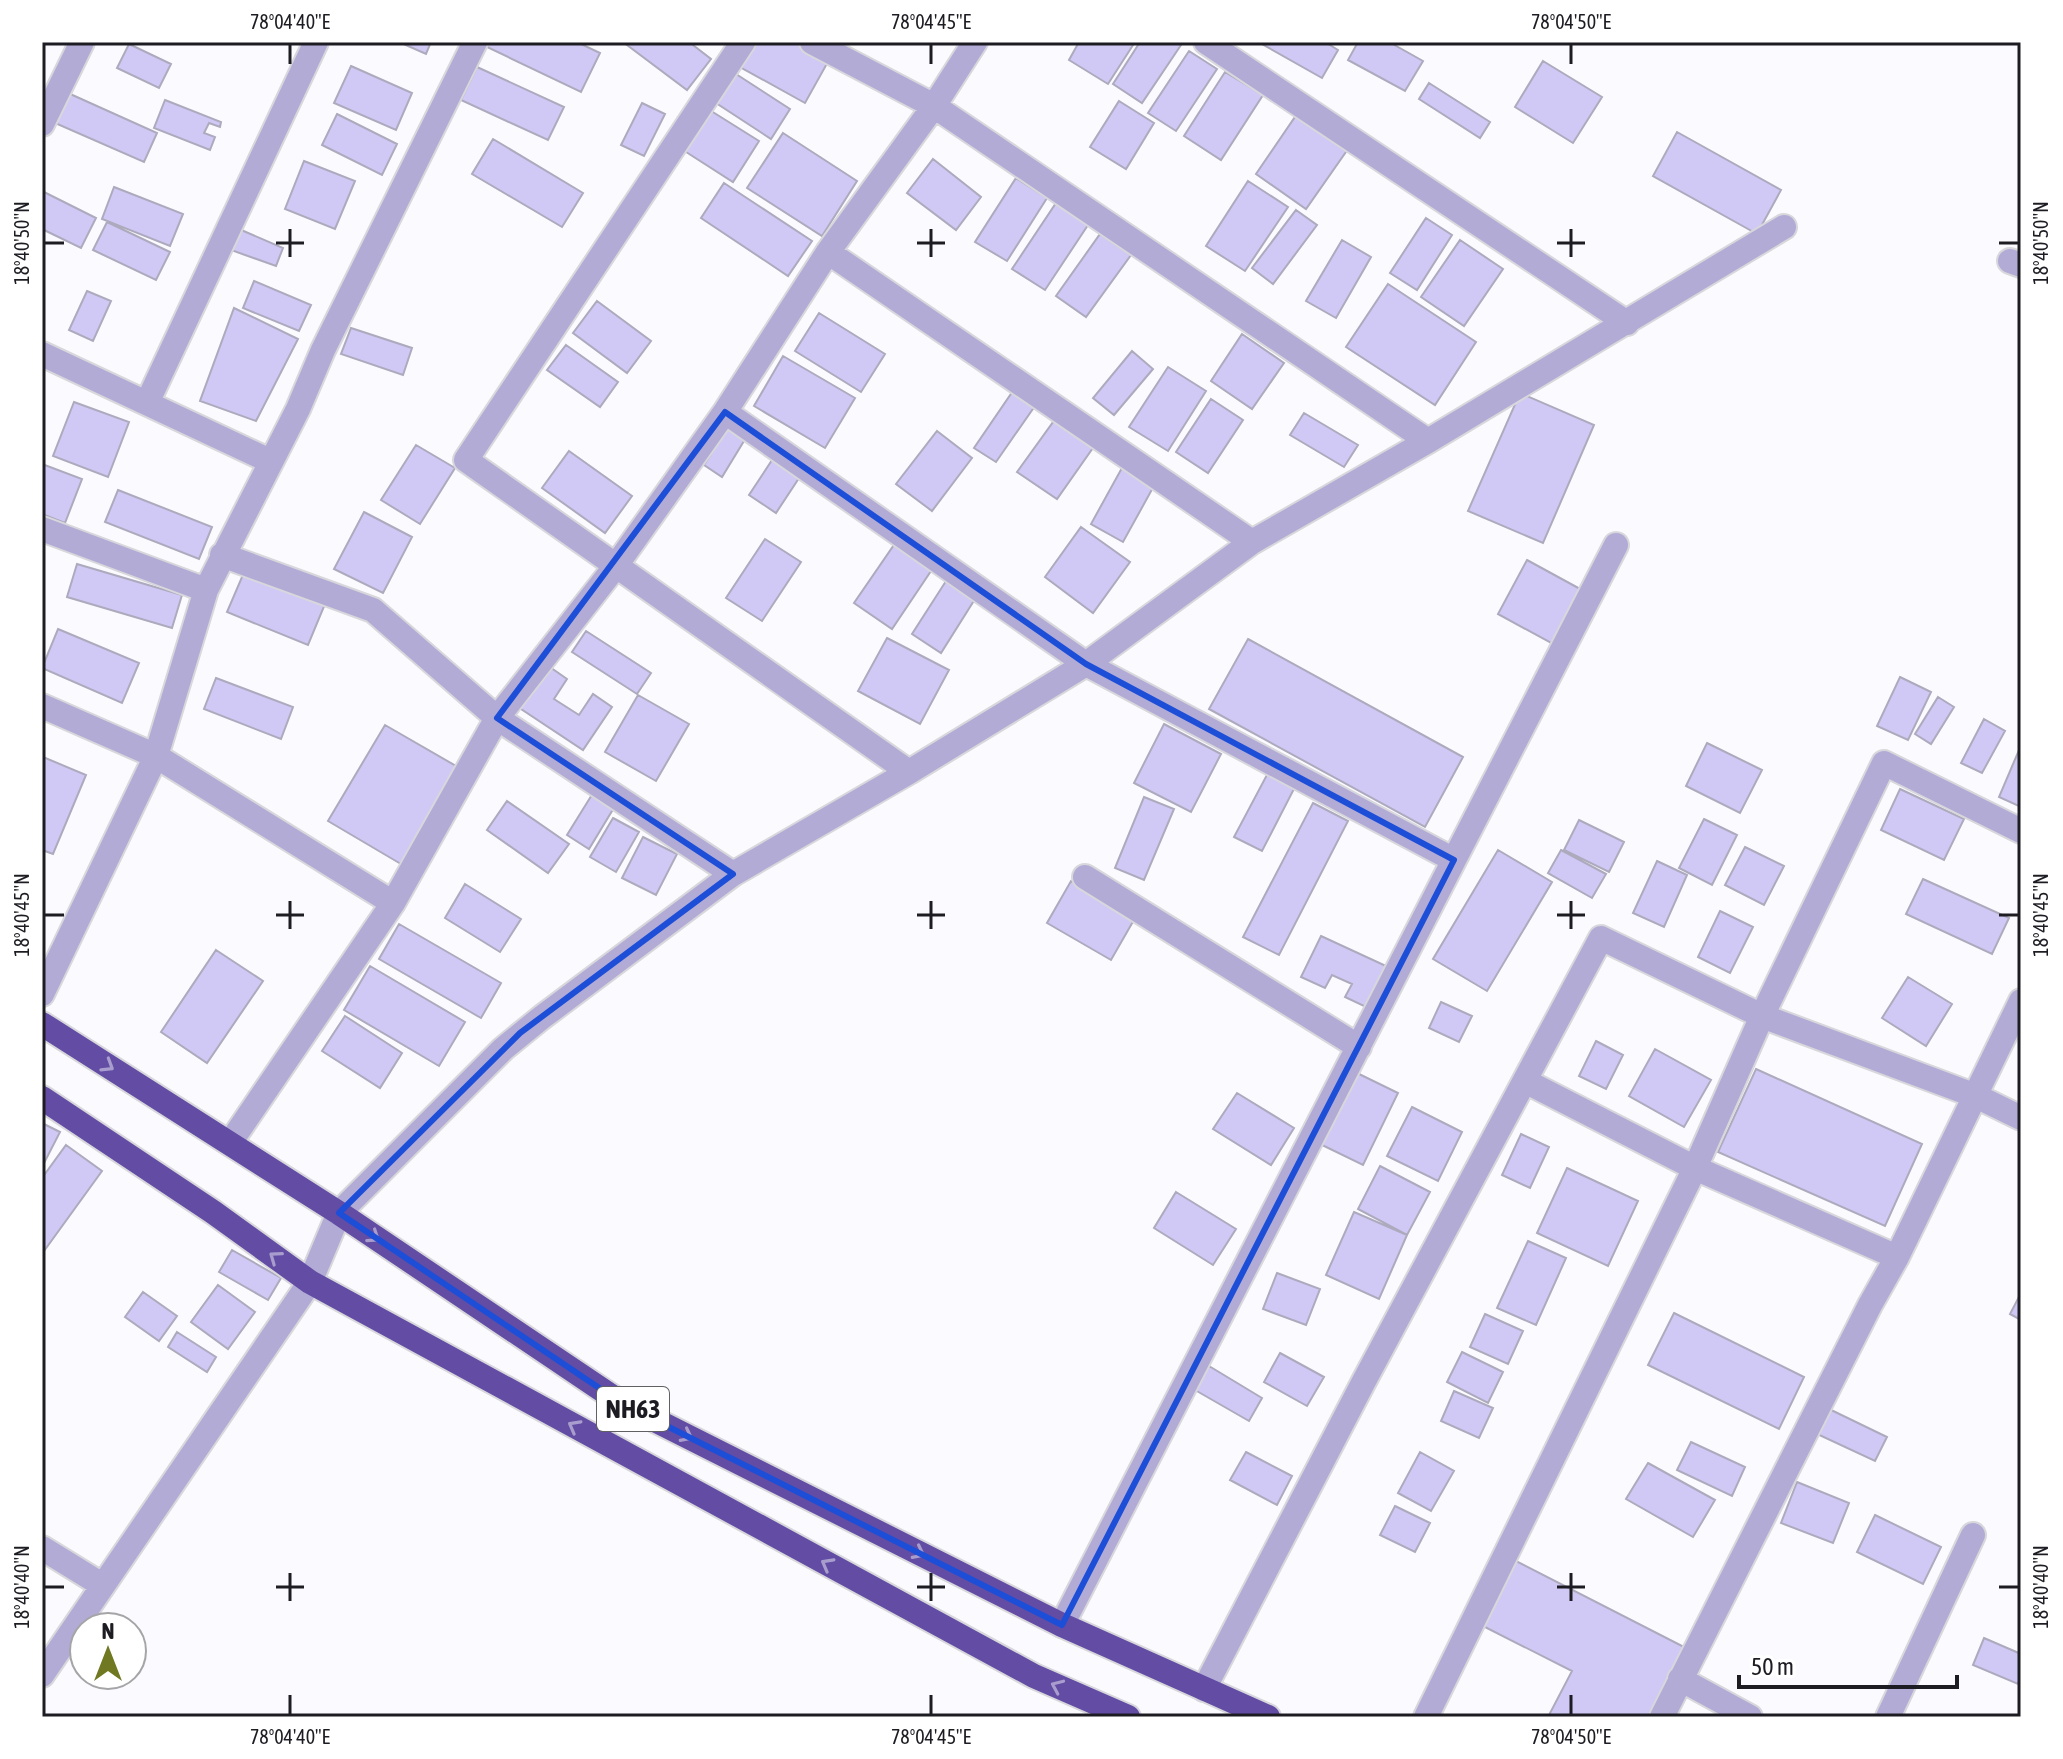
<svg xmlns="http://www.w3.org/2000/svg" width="2063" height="1759" font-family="'Asap Condensed',sans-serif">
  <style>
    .building { fill: #d0c9f6; stroke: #adaabd; stroke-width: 2 }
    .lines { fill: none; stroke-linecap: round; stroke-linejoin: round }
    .minor-casing { stroke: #d7d7dc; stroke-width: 28 }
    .highway-casing { stroke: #d7d7dc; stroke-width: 28 }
    .minor { stroke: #b2abd6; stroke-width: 24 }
    .highway { stroke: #624ca4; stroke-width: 24 }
    .oneway { stroke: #a99dcd }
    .marked { fill: none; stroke: #1d4ed8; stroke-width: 6; stroke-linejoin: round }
    .ticks { fill: none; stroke: #1d1c23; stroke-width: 3 }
    .labels { text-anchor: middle; stroke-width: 8; stroke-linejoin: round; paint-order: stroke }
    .shield { fill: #fff; stroke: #616065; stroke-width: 2 }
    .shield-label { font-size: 26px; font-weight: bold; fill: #1d1c23 }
    .neatline { fill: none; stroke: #1d1c23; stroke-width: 3 }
    .ticks-label { font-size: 20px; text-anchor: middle; fill: #1d1c23 }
  </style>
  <rect width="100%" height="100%" fill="#fbfbff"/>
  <path class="building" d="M399,42H431L426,54Z
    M487,42H577L600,53L581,92L485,46Z
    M623,42H689L711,59L687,90Z
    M754,42H796L829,60L805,103L740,67Z
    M1079,42H1135L1108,84L1069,60Z
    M1140,42H1177L1181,45L1142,103L1113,84Z
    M1263,42H1325L1338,50L1322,78L1262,44Z
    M1358,42H1389L1423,61L1405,91L1348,60Z
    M129,44L171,64L159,88L117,68Z
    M1189,51L1217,69L1176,131L1148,113Z
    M1543,61L1602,97L1573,143L1515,107Z
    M351,66L412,93L396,130L334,103Z
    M477,67L564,107L548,140L461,100Z
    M1225,72L1263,95L1221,160L1184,136Z
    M736,74L790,109L771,139L716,103Z
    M1429,83L1490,122L1480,138L1419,99Z
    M68,93L157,133L144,162L55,123Z
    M165,100L221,122L220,127L209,123L204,133L215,137L210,150L154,128Z
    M1119,101L1154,123L1126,169L1090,147Z
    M642,103L665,114L644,156L621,145Z
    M708,109L759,141L733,182L683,150Z
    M337,114L397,144L382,175L322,145Z
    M1297,114L1348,149L1306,209L1256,174Z
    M1677,132L1781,190L1757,234L1653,176Z
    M783,133L857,181L822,236L747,188Z
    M493,139L583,193L562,227L472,174Z
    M933,159L981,197L956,230L907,193Z
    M304,161L355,181L335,229L285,209Z
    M1016,178L1047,198L1007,261L975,242Z
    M1248,181L1288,207L1245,271L1206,246Z
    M724,183L812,241L788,276L701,218Z
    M114,187L183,214L170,246L102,219Z
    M42,191L96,218L81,248L42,229Z
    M1056,203L1088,225L1045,290L1012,269Z
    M1296,210L1317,225L1273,284L1252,268Z
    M1426,218L1452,235L1417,290L1390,273Z
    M107,222L170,252L156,280L93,250Z
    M239,229L283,248L276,266L231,250Z
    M1100,234L1131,255L1086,317L1056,296Z
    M1342,240L1371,257L1336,318L1306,301Z
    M1460,240L1503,269L1464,326L1421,297Z
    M254,281L311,305L299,331L243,308Z
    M1388,284L1476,342L1435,405L1346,347Z
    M87,291L111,301L93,341L69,330Z
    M597,301L651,341L627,373L573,333Z
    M234,308L298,339L256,421L200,401Z
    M819,313L885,354L861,392L795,351Z
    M351,328L412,348L403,375L341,354Z
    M1242,334L1284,363L1252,409L1211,381Z
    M566,345L618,382L600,407L547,370Z
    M1132,351L1153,369L1114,415L1093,398Z
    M783,356L855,398L825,448L754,406Z
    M1168,367L1206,391L1168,451L1129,427Z
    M1015,388L1037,403L996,462L974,448Z
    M1520,393L1594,425L1543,543L1468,511Z
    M1211,399L1243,420L1208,473L1176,452Z
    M74,402L129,422L108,477L53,456Z
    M1304,413L1358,445L1344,467L1290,435Z
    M1056,418L1095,445L1057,499L1017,472Z
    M729,425L747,436L722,477L704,465Z
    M937,431L972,458L932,511L896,484Z
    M416,445L455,468L420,524L381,500Z
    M569,451L632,496L605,533L542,488Z
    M776,454L803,472L776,513L749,495Z
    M42,464L82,479L65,523L42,514Z
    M1123,466L1155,484L1123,542L1091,524Z
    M118,490L212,527L199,559L105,522Z
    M364,512L412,537L383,593L334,569Z
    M1081,527L1130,562L1093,613L1045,577Z
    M765,539L801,562L762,621L726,598Z
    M896,542L933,568L892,629L854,603Z
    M1527,560L1582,590L1553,644L1498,614Z
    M77,564L182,595L172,628L67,597Z
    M245,570L325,604L308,645L227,612Z
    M946,581L975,599L941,653L912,634Z
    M58,629L139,663L122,703L42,668Z
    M586,631L651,673L637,694L572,652Z
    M887,638L949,670L920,724L858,691Z
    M1248,639L1463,757L1425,827L1209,709Z
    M547,665L567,679L554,699L579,715L593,694L612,707L583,750L518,707Z
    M1900,677L1931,692L1908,740L1877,726Z
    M216,678L293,707L281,739L204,709Z
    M638,695L689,724L656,781L605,752Z
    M1938,697L1954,707L1931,744L1915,734Z
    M1984,719L2005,731L1982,773L1961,763Z
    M1164,724L1221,754L1191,812L1134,783Z
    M385,725L463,770L406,867L328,821Z
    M1707,743L1762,770L1740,813L1686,786Z
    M2019,750L2021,751V807L1999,797Z
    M43,757L86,775L53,854L42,850Z
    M1269,771L1296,785L1262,851L1234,837Z
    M1900,789L1964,819L1944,860L1881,830Z
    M593,793L615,806L589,849L567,835Z
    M1144,797L1174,809L1144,880L1115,868Z
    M507,801L569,844L548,873L487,830Z
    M1313,803L1348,821L1279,955L1243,937Z
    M613,818L639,832L616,872L590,857Z
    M1704,819L1737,835L1712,885L1679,868Z
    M1579,820L1624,842L1609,872L1564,850Z
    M643,837L677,854L656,895L622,878Z
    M1745,847L1784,866L1764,905L1725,885Z
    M1498,850L1552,882L1487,991L1433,959Z
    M1561,850L1606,874L1592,898L1548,873Z
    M1657,861L1687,875L1664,927L1633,913Z
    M1923,879L2009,918L1992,954L1906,914Z
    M1071,881L1135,918L1111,960L1047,923Z
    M465,884L521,919L500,952L445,918Z
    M1720,911L1753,927L1730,973L1698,957Z
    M399,924L501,983L481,1018L379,959Z
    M1321,936L1386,966L1366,1007L1345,997L1352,984L1332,975L1325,988L1301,977Z
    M216,950L263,981L207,1063L161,1032Z
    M370,966L465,1022L439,1066L344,1010Z
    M1908,977L1952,1004L1926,1046L1882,1018Z
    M1441,1002L1472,1016L1459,1042L1429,1028Z
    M345,1016L402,1053L380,1088L322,1051Z
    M1596,1041L1623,1055L1606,1089L1579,1076Z
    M1655,1049L1711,1080L1684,1127L1629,1096Z
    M1756,1069L1922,1144L1885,1226L1718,1152Z
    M1357,1073L1398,1093L1363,1165L1322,1145Z
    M1237,1093L1294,1128L1271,1165L1213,1129Z
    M1412,1107L1462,1132L1438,1181L1387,1156Z
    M42,1123L60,1132L42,1167Z
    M1521,1134L1549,1147L1530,1188L1502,1175Z
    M66,1145L102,1171L44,1251L42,1178Z
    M1380,1166L1430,1192L1407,1235L1358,1209Z
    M1567,1168L1638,1201L1608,1266L1537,1233Z
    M1176,1192L1236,1229L1213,1265L1154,1228Z
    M1354,1212L1407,1235L1379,1299L1326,1275Z
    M1528,1241L1566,1258L1536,1325L1497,1308Z
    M232,1250L281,1278L268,1300L219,1272Z
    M1277,1273L1320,1289L1306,1325L1263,1309Z
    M218,1285L255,1312L228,1349L191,1322Z
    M143,1292L177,1316L159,1341L125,1317Z
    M2021,1293V1320L2010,1314Z
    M1674,1313L1804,1377L1779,1429L1648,1365Z
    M1485,1314L1523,1331L1508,1364L1470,1347Z
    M177,1332L216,1357L207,1372L168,1347Z
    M1462,1352L1503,1372L1488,1403L1447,1382Z
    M1280,1353L1324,1377L1307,1406L1264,1382Z
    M1209,1366L1262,1398L1249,1421L1195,1390Z
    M1454,1391L1493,1408L1479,1438L1441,1421Z
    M1827,1408L1887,1437L1875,1461L1815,1433Z
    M1691,1442L1745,1467L1732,1496L1677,1470Z
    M1246,1452L1292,1476L1277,1505L1230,1480Z
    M1420,1452L1454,1471L1431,1511L1398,1493Z
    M1648,1463L1715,1500L1693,1537L1626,1499Z
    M1797,1482L1849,1503L1833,1543L1781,1523Z
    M1395,1506L1430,1523L1415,1552L1380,1535Z
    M1875,1515L1941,1547L1923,1584L1857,1552Z
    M1510,1558L1684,1647L1648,1717H1548L1572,1671L1477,1623Z
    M1984,1638L2021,1654V1675L2018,1684L1973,1665Z"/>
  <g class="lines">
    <defs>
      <path id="minor" d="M743,42L466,460L909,772
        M812,42L934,106L1428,441
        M1206,42L1627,323
        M42,124L82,42
        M828,252L1252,542
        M2010,261L2021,265
        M42,354L270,461
        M147,403L316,42
        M725,412L1086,664L1454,860L1062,1625
        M42,529L206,590
        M222,555L373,610L497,718L733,874
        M42,706L156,756L393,903
        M1454,860L1616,545
        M1085,877L1359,1047
        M42,994L156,756L206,590L298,409L323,350L475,42
        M1525,1081L1695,1168L1897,1257
        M230,1143L393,903L497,718L615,567L725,412L828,252L934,106L975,42
        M42,1548L102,1585
        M42,1675L310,1282L339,1213L503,1049L541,1018L733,874L909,772L1086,664L1252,542L1428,441L1784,227
        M1680,1679L1750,1717
        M1204,1689L1363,1383L1601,938L1762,1016L1976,1096L2021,1118
        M1426,1717L1695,1168L1762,1016L1884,763L2021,831
        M1662,1717L1870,1305L1897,1257L2021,1001
        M1888,1717L1973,1535"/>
      <path id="highway" d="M42,1024L339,1213L623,1404L1062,1625L1268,1717
        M42,1098L213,1212L310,1282L1034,1676L1128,1717"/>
    </defs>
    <use href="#minor" class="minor-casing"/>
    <use href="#highway" class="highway-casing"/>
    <use href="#minor" class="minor"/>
    <use href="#highway" class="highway"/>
  </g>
  <defs><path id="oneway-chevron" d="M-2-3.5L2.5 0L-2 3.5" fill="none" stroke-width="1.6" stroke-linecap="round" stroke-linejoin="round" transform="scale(2)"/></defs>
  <g class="oneway">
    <use href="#oneway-chevron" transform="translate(108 1066) rotate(32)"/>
    <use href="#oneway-chevron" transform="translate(374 1237) rotate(34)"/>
    <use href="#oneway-chevron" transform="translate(275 1257) rotate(-144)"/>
    <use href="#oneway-chevron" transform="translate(574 1426) rotate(-151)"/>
    <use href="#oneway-chevron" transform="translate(687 1436) rotate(27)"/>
    <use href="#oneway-chevron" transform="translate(919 1553) rotate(27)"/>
    <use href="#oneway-chevron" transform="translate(827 1564) rotate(-151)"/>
    <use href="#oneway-chevron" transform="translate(1057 1686) rotate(-156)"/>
  </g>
  <path class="marked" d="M725,412L1086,664L1454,860L1062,1625L623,1404L339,1213L520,1033L733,874L497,718Z"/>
  <path class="ticks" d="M290,44V64M931,44V64M1571,44V64M290,229V257M931,229V257M1571,229V257M44,243H64M276,243H304M917,243H945M1557,243H1585M1999,243H2019M290,901V929M931,901V929M1571,901V929M44,915H64M276,915H304M917,915H945M1557,915H1585M1999,915H2019M290,1573V1601M931,1573V1601M1571,1573V1601M44,1587H64M276,1587H304M917,1587H945M1557,1587H1585M1999,1587H2019M290,1695V1715M931,1695V1715M1571,1695V1715"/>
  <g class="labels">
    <rect class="shield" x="597" y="1387" width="72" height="44" rx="6"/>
    <g class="shield-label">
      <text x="633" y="1418">NH63</text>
    </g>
  </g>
  <rect width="2063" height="1759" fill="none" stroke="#ffffff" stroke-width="88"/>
  <g transform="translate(108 1651)"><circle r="38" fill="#ffffff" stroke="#a5a4a7" stroke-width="2"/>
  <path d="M0-6L14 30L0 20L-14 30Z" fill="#707821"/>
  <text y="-12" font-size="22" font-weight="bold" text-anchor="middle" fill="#1d1c23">N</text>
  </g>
  <path d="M1739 1675v12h218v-12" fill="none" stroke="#1d1c23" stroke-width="4"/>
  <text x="1751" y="1675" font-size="24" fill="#1d1c23" stroke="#ffffff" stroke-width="6" paint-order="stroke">50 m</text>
  <rect x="44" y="44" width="1975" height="1671" class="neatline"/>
  <g class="ticks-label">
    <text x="290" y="29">78°04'40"E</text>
    <text x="931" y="29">78°04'45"E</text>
    <text x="1571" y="29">78°04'50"E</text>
    <text transform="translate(22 243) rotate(-90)" y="7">18°40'50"N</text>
    <text transform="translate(2041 243) rotate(-90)" y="7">18°40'50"N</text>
    <text transform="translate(22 915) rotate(-90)" y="7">18°40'45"N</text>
    <text transform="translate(2041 915) rotate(-90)" y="7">18°40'45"N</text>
    <text transform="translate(22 1587) rotate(-90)" y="7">18°40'40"N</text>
    <text transform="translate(2041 1587) rotate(-90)" y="7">18°40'40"N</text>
    <text x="290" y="1744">78°04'40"E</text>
    <text x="931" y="1744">78°04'45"E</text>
    <text x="1571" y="1744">78°04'50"E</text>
  </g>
</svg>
